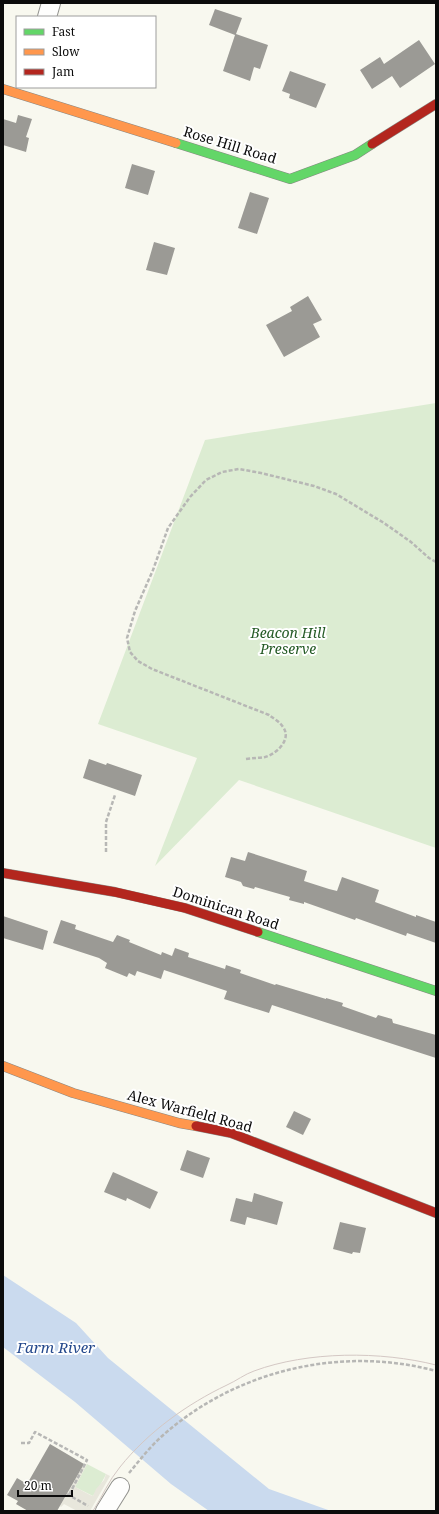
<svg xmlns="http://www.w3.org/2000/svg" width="439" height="1514" font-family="'Noto Serif',serif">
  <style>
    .green { fill: #dcecd2 }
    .plaza { fill: #e8e7dc }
    .water { fill: #cadaee }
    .building { fill: #9b9a95 }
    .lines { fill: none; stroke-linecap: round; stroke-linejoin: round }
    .street-casing { stroke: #92928e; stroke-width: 20 }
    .fast-casing { stroke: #888884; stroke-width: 10 }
    .slow-casing { stroke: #888884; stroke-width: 10 }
    .jam-casing { stroke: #888884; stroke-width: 10 }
    .path { stroke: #b7b7b5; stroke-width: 2.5; stroke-dasharray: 4 2; stroke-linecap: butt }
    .street { stroke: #fefefd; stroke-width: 18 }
    .fast { stroke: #63d668; stroke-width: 9 }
    .slow { stroke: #ff974d; stroke-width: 9 }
    .jam { stroke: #b3261e; stroke-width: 9 }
    .tram { stroke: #d4c8c4; stroke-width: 1 }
    .labels { text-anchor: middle; stroke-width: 4; stroke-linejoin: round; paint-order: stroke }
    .street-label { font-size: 14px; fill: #0b0b0b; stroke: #fff }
    .park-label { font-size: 14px; font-style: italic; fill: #245a25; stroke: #fff }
    .water-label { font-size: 15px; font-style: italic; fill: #25498c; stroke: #fff }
  </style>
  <rect width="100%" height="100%" fill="#f8f8ef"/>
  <path class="green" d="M436,403V848L239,780L155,866L197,758L98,724L205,440Z
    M87,1464L106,1474C103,1481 97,1490 93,1496L75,1487Z"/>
  <path class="plaza" d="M84,1464H87L75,1487L90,1495L93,1496L96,1489L104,1480L106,1474L110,1476L90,1511H77L64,1504L61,1507L60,1506Z"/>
  <path class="water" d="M3,1275L76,1323L108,1358L269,1489L331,1511H209L171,1484L75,1402L3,1347Z"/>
  <path class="building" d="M215,9L242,18L236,34L268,45L260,69L254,67L250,81L223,71L235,35L209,25Z
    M419,40L435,64L400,88L392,76L372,89L360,70L380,57L384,64Z
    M290,71L326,84L316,108L289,98L290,94L282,91Z
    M18,115L32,119L26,137L29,138L26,152L3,145V119L16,123Z
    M132,164L155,171L148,195L125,188Z
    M250,192L269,198L257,234L238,228Z
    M154,242L175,248L167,275L146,270Z
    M308,296L322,320L313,324L320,337L284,357L266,325L292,311L290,307Z
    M89,759L106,765L107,763L142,775L135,796L83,778Z
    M248,852L307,871L304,881L329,889L337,891L342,877L379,890L375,902L416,917V915L436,922V943L407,933L406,936L356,918L355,920L304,902V904L289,900L290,897L255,887L254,889L243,886L241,882L225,877L231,857L245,861Z
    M3,916L48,931L43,950L3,938Z
    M61,920L76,925L75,929L113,942L117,935L130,940L129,942L161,955L162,952L172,956L175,948L189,953L188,957L225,969L226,965L241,970L240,973L275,985L276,984L326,999V998L343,1003L342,1006L376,1018L378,1015L392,1019L393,1023L436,1035V1058L272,1005L269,1013L224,999L227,991L164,970L161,979L137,971L135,976L129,973L127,977L105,968L107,963L99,958L53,943Z
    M294,1111L311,1119L303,1135L286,1127Z
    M187,1150L210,1158L203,1178L180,1170Z
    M113,1172L158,1192L150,1209L127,1198L126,1201L104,1192Z
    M254,1193L283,1202L277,1225L247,1217L245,1225L230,1221L236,1198L252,1202Z
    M340,1222L366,1228L360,1253L353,1252L352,1254L333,1249Z
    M50,1444L84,1464L57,1511H28L16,1504L18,1501L7,1495L17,1478L27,1484Z"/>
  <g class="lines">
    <defs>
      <path id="street" d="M47,17L51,3
        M105,1511L120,1487"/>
      <path id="fast" d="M176,143L290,179L355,155L372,144
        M258,932L436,991"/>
      <path id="slow" d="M3,89L176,143
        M3,1066L73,1093L179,1123L196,1126"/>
      <path id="jam" d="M372,144L436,104
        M3,873L115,892L185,908L258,932
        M196,1126L231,1133L436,1213"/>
    </defs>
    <use href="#street" class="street-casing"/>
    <use href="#fast" class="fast-casing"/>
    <use href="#slow" class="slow-casing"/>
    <use href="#jam" class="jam-casing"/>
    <path class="path" d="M246,759C253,758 259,758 265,757C277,754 292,739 283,727C280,722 273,718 269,715L152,669L138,661L130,652L127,638L135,611L153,570L168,528L190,497L206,480L222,472L239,469L261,473L314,486L336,494L384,523L411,542L429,558L436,562
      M106,852V822L115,795
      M21,1443H29L35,1432L87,1460L69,1495
      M129,1473C139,1461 149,1448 161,1437C234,1371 340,1345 436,1371
      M67,1494L88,1506"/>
    <use href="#street" class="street"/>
    <use href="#fast" class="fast"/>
    <use href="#slow" class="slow"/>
    <use href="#jam" class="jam"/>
    <path class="tram" d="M93,1511C102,1497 109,1480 120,1467C148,1432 187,1404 227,1385C236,1381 245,1374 254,1371C308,1351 381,1351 436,1365"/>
  </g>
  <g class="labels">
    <g class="street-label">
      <text transform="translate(230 145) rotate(17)" y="5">Rose Hill Road</text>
      <text transform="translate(226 908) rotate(18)" y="5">Dominican Road</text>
      <text transform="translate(190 1111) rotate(15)" y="5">Alex Warfield Road</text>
    </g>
    <g class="park-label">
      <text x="288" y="638">Beacon Hill<tspan x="288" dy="16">Preserve</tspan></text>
    </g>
    <g class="water-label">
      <text x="56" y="1353">Farm River</text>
    </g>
  </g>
  <rect width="439" height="1514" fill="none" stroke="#0b0b0b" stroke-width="8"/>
  <rect x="16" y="16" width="140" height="72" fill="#ffffff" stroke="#9d9d9d"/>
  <rect x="24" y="29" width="20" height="6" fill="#63d668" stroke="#9d9d9d"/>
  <text x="52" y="36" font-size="12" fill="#0b0b0b">Fast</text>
  <rect x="24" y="49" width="20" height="6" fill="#ff974d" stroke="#9d9d9d"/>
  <text x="52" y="56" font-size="12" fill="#0b0b0b">Slow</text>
  <rect x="24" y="69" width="20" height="6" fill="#b3261e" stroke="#9d9d9d"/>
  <text x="52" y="76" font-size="12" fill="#0b0b0b">Jam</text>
  <path d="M18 1490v6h54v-6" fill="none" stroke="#0b0b0b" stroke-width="2"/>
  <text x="24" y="1490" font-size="12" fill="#0b0b0b" stroke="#ffffff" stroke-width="3" paint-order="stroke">20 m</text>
</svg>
